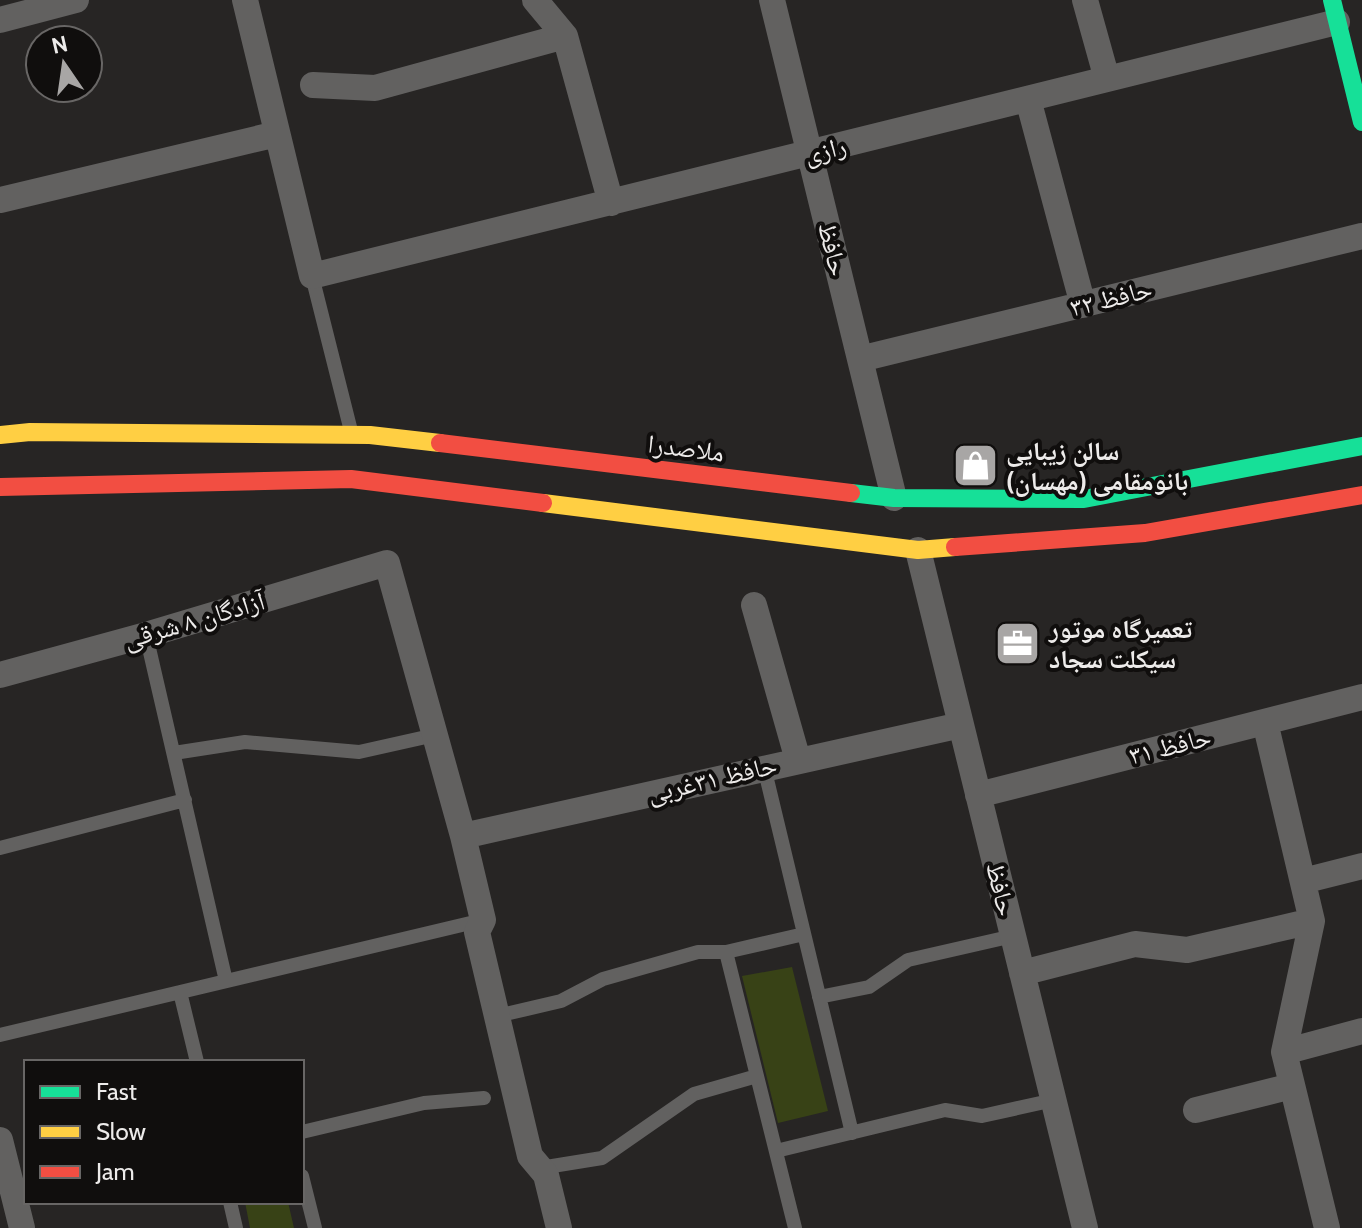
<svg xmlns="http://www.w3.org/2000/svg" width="1362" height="1228" font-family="Cabin,'Noto Naskh Arabic',sans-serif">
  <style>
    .green { fill: #384216 }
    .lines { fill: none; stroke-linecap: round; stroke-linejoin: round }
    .lane { stroke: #626160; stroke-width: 14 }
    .street { stroke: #626160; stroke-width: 26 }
    .fast { stroke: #16e098; stroke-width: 18 }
    .slow { stroke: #ffcf43; stroke-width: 18 }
    .jam { stroke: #f24e42; stroke-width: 18 }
    .labels { text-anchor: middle; stroke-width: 8; stroke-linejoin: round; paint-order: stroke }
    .street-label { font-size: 26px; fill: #edebea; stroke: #100e0d }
    .poi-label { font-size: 26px; font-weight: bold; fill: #edebea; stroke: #100e0d; text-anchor: start }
  </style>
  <rect width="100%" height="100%" fill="#272524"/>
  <path class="green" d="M792,967L828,1111L778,1123L742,976Z
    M245,1202H288L294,1228H250Z"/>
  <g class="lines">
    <path class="lane" d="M312,276L352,435
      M146,635L226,981
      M174,753L245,742L359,752L435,735
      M764,767L852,1133
      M0,848L185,800
      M726,952L795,1228
      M180,992L197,1062
      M819,997L869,987L908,960L1013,936
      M497,1016L561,1001L603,979L698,952H726L804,934
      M0,1035L483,920
      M302,1132L424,1103L484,1098
      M776,1151L945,1110L982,1116L1054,1100
      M540,1168L602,1158L694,1094L757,1076
      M302,1176L315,1228
      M230,1202L236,1228"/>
    <path class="street" d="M245,0L312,276L1337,22
      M535,0L565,36L611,203
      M772,0L894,498
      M1085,0L1107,79
      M0,20L76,0
      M313,85L375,88L565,36
      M1028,99L1083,305
      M0,200L277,134
      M860,359L1362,236
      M918,550L1085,1228
      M754,605L798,760
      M0,675L146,635L387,563L463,836L483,920L477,932L530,1156L546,1175L559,1228
      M1265,722L1312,921L1284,1052L1327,1228
      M978,795L1362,697
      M463,836L961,725
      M1303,881L1362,866
      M1022,973L1135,944L1187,950L1312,921
      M1284,1052L1362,1031
      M1196,1110L1292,1086
      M0,1140L22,1228"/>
    <path class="fast" d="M1332,0L1362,122
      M851,493L894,498L1084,499L1362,446"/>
    <path class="slow" d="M0,435L30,432L370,435L440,443
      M543,503L918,550L955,547"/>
    <path class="jam" d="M440,443L851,493
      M0,487L351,479L543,503
      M955,547L1145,533L1362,495"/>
  </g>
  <defs>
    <symbol id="shop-square" viewBox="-11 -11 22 22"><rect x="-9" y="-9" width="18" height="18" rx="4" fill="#a8a6a5" stroke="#100e0d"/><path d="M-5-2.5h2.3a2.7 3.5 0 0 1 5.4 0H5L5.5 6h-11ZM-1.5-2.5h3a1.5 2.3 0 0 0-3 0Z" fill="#fff"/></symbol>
    <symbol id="office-square" viewBox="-11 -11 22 22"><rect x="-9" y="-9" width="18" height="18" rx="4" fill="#a8a6a5" stroke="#100e0d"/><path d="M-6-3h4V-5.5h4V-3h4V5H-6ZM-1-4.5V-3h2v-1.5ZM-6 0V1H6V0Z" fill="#fff"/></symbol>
  </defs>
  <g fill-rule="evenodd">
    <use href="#shop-square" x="950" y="440" width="51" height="51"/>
    <use href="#office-square" x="992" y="618" width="51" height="51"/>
  </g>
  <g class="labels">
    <g class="street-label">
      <text transform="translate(825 150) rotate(-14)" y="9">رازی</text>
      <text transform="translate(833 249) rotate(76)" y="9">حافظ</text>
      <text transform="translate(1111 298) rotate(-14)" y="9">حافظ ۳۲</text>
      <text transform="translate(686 448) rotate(7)" y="9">ملاصدرا</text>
      <text transform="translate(194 620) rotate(-16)" y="9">آزادگان ۸ شرقی</text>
      <text transform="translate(1170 746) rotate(-14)" y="9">حافظ ۳۱</text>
      <text transform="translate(712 779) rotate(-13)" y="9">حافظ ۳۱غربی</text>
      <text transform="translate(1001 889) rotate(76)" y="9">حافظ</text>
    </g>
    <g class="poi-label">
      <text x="1006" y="460">سالن زیبایی<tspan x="1006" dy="30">بانومقامی (مهسان)</tspan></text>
      <text x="1049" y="638">تعمیرگاه موتور<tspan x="1049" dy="30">سیکلت سجاد</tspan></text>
    </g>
  </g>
  <rect x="24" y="1060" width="280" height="144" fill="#100e0d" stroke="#686665" stroke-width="2"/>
  <rect x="40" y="1086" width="40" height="12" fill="#16e098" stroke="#686665" stroke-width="2"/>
  <text x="96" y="1100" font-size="24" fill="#edebea">Fast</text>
  <rect x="40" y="1126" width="40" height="12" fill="#ffcf43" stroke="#686665" stroke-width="2"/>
  <text x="96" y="1140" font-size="24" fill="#edebea">Slow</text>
  <rect x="40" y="1166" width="40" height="12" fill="#f24e42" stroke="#686665" stroke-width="2"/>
  <text x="96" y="1180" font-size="24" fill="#edebea">Jam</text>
  <g transform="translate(64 64) rotate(347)"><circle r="38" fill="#100e0d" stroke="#686665" stroke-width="2"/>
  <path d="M0-6L14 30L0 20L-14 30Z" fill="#a8a6a5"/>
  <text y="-12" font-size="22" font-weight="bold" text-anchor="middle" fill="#edebea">N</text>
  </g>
</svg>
